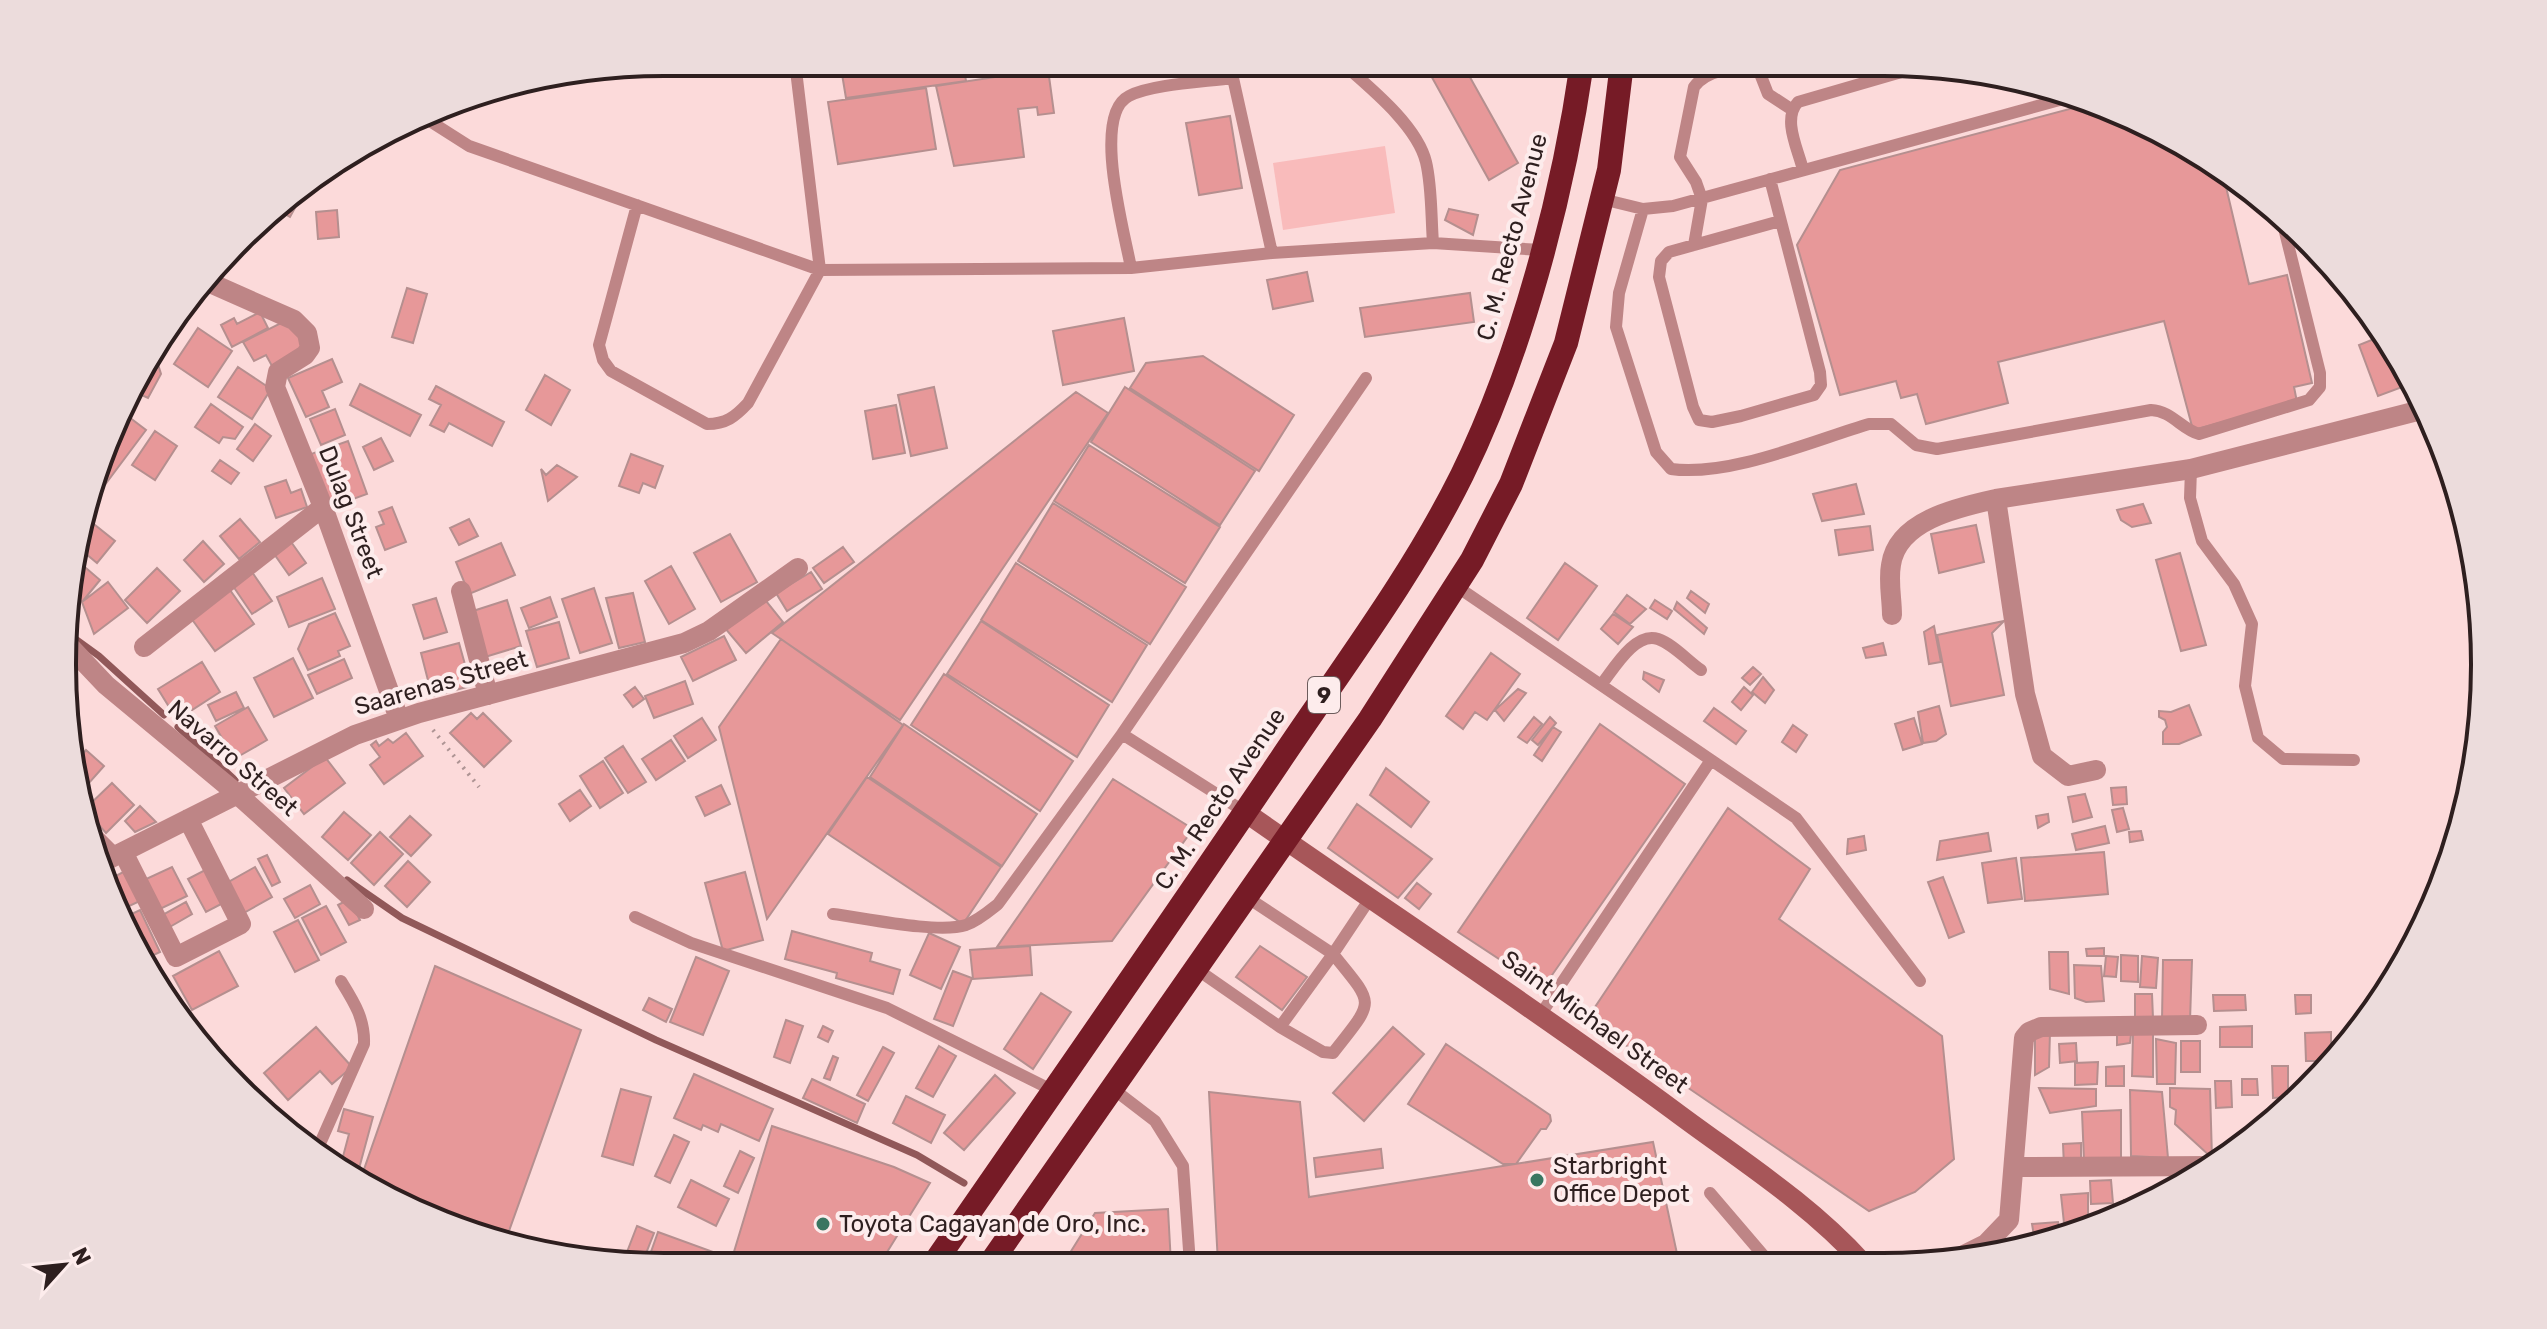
<svg xmlns="http://www.w3.org/2000/svg" width="2547" height="1329" font-family="Rubik,sans-serif">
  <style>
    .green { fill: #f9bbbb }
    .lines { fill: none; stroke-linecap: round; stroke-linejoin: round }
    .stream { stroke: #915859; stroke-width: 7 }
    .building { fill: #e79899; stroke: #b58f8f; stroke-width: 2 }
    .path { stroke: #ae9494; stroke-width: 4; stroke-dasharray: 2 6; stroke-linecap: butt }
    .lane { stroke: #be8586; stroke-width: 12 }
    .street { stroke: #be8586; stroke-width: 20 }
    .secondary { stroke: #a75659; stroke-width: 20 }
    .highway { stroke: #761b26; stroke-width: 24 }
    .poi-dot { fill: #3a7661; stroke: #fdecec; stroke-width: 3 }
    .labels { text-anchor: middle; stroke-width: 8; stroke-linejoin: round; paint-order: stroke }
    .shield { fill: #fdecec; stroke: #6c5c5c; stroke-width: 2 }
    .shield-label { font-size: 22px; font-weight: bold; fill: #2e1f1f }
    .street-label { font-size: 24px; fill: #2e1f1f; stroke: #fdecec }
    .poi-label { font-size: 24px; fill: #2e1f1f; stroke: #fdecec; text-anchor: start }
    .rim { fill: none; stroke: #2e1f1f; stroke-width: 4 }
  </style>
  <rect width="100%" height="100%" fill="#fcdada"/>
  <path class="green" d="M1385,146L1395,213L1283,230L1273,163Z"/>
  <g class="lines">
    <path class="stream" d="M70,635L99,656L164,715
      M178,727L235,780
      M347,880L402,918L656,1040L917,1155L964,1183"/>
  </g>
  <path class="building" d="M840,62H963L966,81L846,98Z
    M1424,63H1462L1518,163L1489,180Z
    M1048,69L1054,113L1038,115L1037,107L1018,109L1024,157L954,166L936,86Z
    M926,88L936,149L838,164L828,102Z
    M2092,103L2149,124L2222,170L2249,284L2287,275L2312,383L2294,387L2297,402L2193,430L2164,321L1998,362L2008,403L1926,424L1917,394L1901,398L1896,381L1840,395L1797,245L1840,170Z
    M1230,116L1242,188L1199,195L1186,123Z
    M294,191L302,195L290,217L276,209Z
    M1449,209L1478,215L1473,235L1445,220Z
    M337,210L339,237L318,239L316,212Z
    M1307,272L1313,301L1273,309L1267,280Z
    M407,288L427,294L413,343L392,337Z
    M1470,293L1474,322L1365,337L1360,308Z
    M260,312L268,328L232,347L221,325L234,318L237,324Z
    M180,313L184,316L167,338L162,334L163,330Z
    M1124,318L1134,371L1063,385L1053,331Z
    M281,323L293,327L305,348L272,366L266,355L254,361L243,342Z
    M198,328L232,351L208,387L174,364Z
    M2384,335L2405,364L2413,383L2378,396L2359,345Z
    M152,356L156,358L161,374L148,398L135,392Z
    M1203,356L1294,415L1259,471L1130,388L1146,363Z
    M332,359L342,382L322,391L329,407L306,417L288,378Z
    M238,367L271,389L252,419L218,397Z
    M545,375L570,390L551,425L526,410Z
    M360,384L421,415L410,436L350,405Z
    M436,386L504,422L492,446L449,423L444,432L430,425L441,405L429,399Z
    M934,387L947,448L911,456L898,395Z
    M1125,387L1255,471L1220,525L1091,442Z
    M1076,392L1108,413L900,720L772,633Z
    M211,404L243,427L235,439L223,437L219,443L195,427Z
    M896,405L905,453L873,459L865,411Z
    M335,409L345,435L321,445L310,419Z
    M125,414L146,430L101,490L94,484Z
    M255,424L271,436L253,461L237,449Z
    M155,431L177,446L155,480L132,465Z
    M381,438L393,461L374,470L363,447Z
    M348,441L367,494L331,507L311,454Z
    M1089,445L1220,527L1185,583L1054,501Z
    M631,454L663,466L655,488L643,483L639,493L619,486Z
    M220,460L239,473L231,484L212,471Z
    M557,465L577,477L548,501L541,469L546,475Z
    M286,480L291,493L301,489L307,507L276,518L265,487Z
    M1856,484L1864,514L1822,521L1813,494Z
    M1053,503L1186,587L1150,644L1018,561Z
    M2143,504L2151,523L2132,527L2121,520L2117,510Z
    M392,507L406,542L385,550L376,527L384,524L379,512Z
    M85,517L115,541L97,563L79,548L81,521Z
    M240,519L260,542L239,559L220,536Z
    M469,519L478,536L459,545L450,528Z
    M1976,525L1984,562L1939,573L1931,534Z
    M1870,526L1873,550L1839,555L1835,530Z
    M730,534L757,582L721,602L694,553Z
    M289,539L306,563L289,575L272,551Z
    M203,541L224,564L204,582L184,560Z
    M501,543L515,575L469,594L456,562Z
    M843,547L854,562L824,583L813,568Z
    M2180,553L2206,645L2181,651L2156,560Z
    M79,562L100,580L82,602L74,596Z
    M1016,563L1147,645L1112,702L981,620Z
    M1565,563L1597,586L1558,640L1527,618Z
    M671,566L695,609L669,624L645,581Z
    M157,568L180,591L147,623L125,600Z
    M252,572L272,601L252,614L233,586Z
    M811,572L822,589L787,611L776,593Z
    M322,578L335,609L289,627L277,597Z
    M108,582L128,608L94,634L82,602Z
    M594,588L612,643L580,653L562,599Z
    M230,590L254,624L215,651L191,618Z
    M1691,591L1709,604L1705,613L1687,598Z
    M633,593L645,642L619,648L606,598Z
    M1627,595L1646,609L1630,624L1614,612Z
    M762,596L783,622L746,653L724,627Z
    M550,597L557,617L529,628L521,608Z
    M436,598L447,632L424,639L413,605Z
    M507,600L521,646L485,657L470,612Z
    M1655,600L1672,611L1667,619L1650,608Z
    M1677,602L1707,628L1704,634L1674,609Z
    M335,613L350,646L338,651L340,656L308,670L298,649L309,624Z
    M1613,614L1633,627L1618,644L1601,629Z
    M981,621L1109,705L1077,757L947,674Z
    M2004,621L1992,633L2004,695L1951,706L1937,635Z
    M559,622L569,658L537,667L526,631Z
    M1934,626L1941,662L1929,664L1924,632Z
    M724,636L736,660L693,681L681,657Z
    M781,639L903,725L767,919L719,727Z
    M459,643L471,686L432,696L421,653Z
    M1883,643L1886,655L1866,658L1863,648Z
    M1491,653L1520,674L1487,720L1475,712L1463,729L1446,716Z
    M293,658L313,698L274,717L254,678Z
    M344,659L352,678L317,694L308,675Z
    M202,662L220,692L192,710L180,704L171,710L158,689Z
    M1753,667L1761,674L1750,685L1742,678Z
    M1644,672L1664,680L1659,692L1643,679Z
    M944,674L1073,761L1040,811L911,725Z
    M1763,677L1774,690L1765,703L1752,692Z
    M685,681L693,704L654,718L645,696Z
    M635,687L644,699L633,707L624,695Z
    M1744,687L1753,695L1741,710L1732,702Z
    M1518,689L1526,693L1504,721L1495,710Z
    M236,692L244,708L216,721L208,705Z
    M2189,705L2201,735L2179,744H2163V732L2167,727L2165,720L2159,717V711L2171,712Z
    M1939,706L1946,734L1936,741L1923,743L1918,712Z
    M248,707L267,740L234,759L215,726Z
    M1714,708L1746,731L1736,744L1704,721Z
    M471,713L477,719L483,713L511,741L484,767L450,733Z
    M1534,717L1542,724L1527,743L1518,737Z
    M1550,717L1556,723L1538,745L1532,740Z
    M702,718L716,740L688,758L674,736Z
    M1914,718L1922,744L1903,750L1895,724Z
    M904,724L1037,814L1002,866L870,777Z
    M1600,724L1685,784L1543,988L1458,932Z
    M1793,725L1807,735L1796,752L1782,742Z
    M1553,727L1561,732L1542,761L1534,755Z
    M406,733L423,756L384,784L370,765L380,757L371,745L376,741L379,746L388,739L393,743Z
    M671,740L685,761L656,780L642,759Z
    M623,746L646,782L628,793L605,758Z
    M86,750L104,766L89,783L80,776L77,761Z
    M325,757L345,783L304,814L284,788Z
    M603,761L623,793L600,808L580,776Z
    M1386,768L1429,802L1411,827L1370,795Z
    M867,777L1001,867L963,924L828,834Z
    M1113,779L1193,829L1112,941L997,947Z
    M112,783L134,805L106,833L89,814L87,807Z
    M721,785L730,804L705,816L696,797Z
    M2126,787L2127,804L2113,805L2111,788Z
    M580,790L591,806L570,821L559,804Z
    M2085,794L2092,817L2073,822L2068,797Z
    M1357,804L1432,859L1398,898L1328,848Z
    M140,806L156,822L135,832L125,821Z
    M1728,808L1810,869L1779,919L1942,1036L1954,1159L1915,1192L1869,1211L1587,1019Z
    M2123,808L2129,829L2117,832L2112,810Z
    M344,812L371,835L348,860L322,837Z
    M2048,814L2049,822L2038,828L2036,816Z
    M410,816L431,835L411,856L390,837Z
    M2105,826L2109,843L2076,850L2072,834Z
    M2141,831L2143,840L2130,842L2129,832Z
    M380,832L403,854L374,885L351,863Z
    M1988,833L1991,851L1937,860L1940,841Z
    M1864,836L1866,850L1847,854L1848,839Z
    M2104,852L2108,894L2025,901L2021,858Z
    M267,855L280,882L272,886L258,859Z
    M2016,858L2022,899L1988,903L1982,863Z
    M408,861L430,882L407,907L385,886Z
    M172,867L187,896L158,910L144,880Z
    M255,867L272,897L242,914L225,884Z
    M207,869L225,902L206,912L188,879Z
    M127,870L142,900L125,908L110,879Z
    M745,872L763,940L723,951L705,883Z
    M1943,877L1964,932L1949,938L1928,882Z
    M109,881L123,911L118,914L108,895L105,883Z
    M1417,883L1431,894L1419,909L1405,898Z
    M310,885L320,904L295,918L284,899Z
    M349,899L360,920L349,925L338,905Z
    M186,902L192,914L168,928L161,916Z
    M326,906L346,942L321,955L302,918Z
    M140,910L160,952L143,960L121,919Z
    M298,920L319,960L295,972L274,932Z
    M792,931L872,953L870,961L900,970L893,994L836,978L837,973L785,959Z
    M929,933L960,947L941,989L910,975Z
    M1030,946L1032,975L973,979L970,950Z
    M1260,946L1307,977L1282,1010L1236,977Z
    M2104,948V956H2087L2086,949Z
    M219,951L238,986L192,1010L173,976Z
    M2049,952H2068L2069,994L2050,989Z
    M2121,955L2138,956V982L2121,981Z
    M2106,956L2118,957L2116,977L2104,976Z
    M2142,956L2158,958L2156,988L2140,987Z
    M696,957L729,971L703,1035L670,1022Z
    M2163,960H2192L2190,1021L2162,1020Z
    M2074,965L2101,966L2104,1001L2086,1002L2075,998Z
    M435,966L581,1030L504,1245L398,1205L361,1178Z
    M953,971L972,978L953,1026L934,1019Z
    M1041,993L1071,1012L1033,1069L1004,1049Z
    M2135,994H2152L2153,1018H2135Z
    M2213,995H2245L2246,1010L2214,1011Z
    M2295,995H2311V1013L2296,1014Z
    M649,998L672,1009L666,1022L643,1010Z
    M786,1020L803,1026L790,1063L774,1057Z
    M823,1026L833,1031L828,1042L818,1037Z
    M2252,1026V1047H2220V1027Z
    M316,1027L352,1067L332,1084L320,1071L288,1100L264,1073Z
    M1393,1027L1424,1054L1364,1121L1333,1093Z
    M2117,1028L2131,1034L2130,1043L2117,1045Z
    M2035,1031L2050,1032L2049,1067L2035,1075Z
    M2331,1032V1061H2306L2305,1033Z
    M2133,1034H2153V1077L2132,1076Z
    M2156,1039L2176,1043L2175,1084H2157Z
    M2181,1041H2200V1072H2181Z
    M2076,1043L2077,1061L2060,1063L2059,1044Z
    M1446,1044L1550,1115L1551,1121L1546,1129H1541L1516,1164H1503L1408,1104Z
    M939,1046L956,1056L933,1097L916,1088Z
    M883,1047L894,1053L868,1101L857,1095Z
    M833,1056L838,1058L830,1080L824,1078Z
    M2098,1062L2097,1084L2075,1085V1063Z
    M2124,1066V1086H2106V1067Z
    M2272,1066H2288V1097L2273,1098Z
    M694,1074L773,1109L759,1141L721,1124L718,1132L703,1125L701,1130L674,1118Z
    M995,1075L1015,1093L964,1150L944,1133Z
    M812,1079L865,1104L857,1123L803,1098Z
    M2242,1079H2257L2258,1095H2242Z
    M2215,1081H2231L2232,1107L2216,1108Z
    M2039,1088L2096,1089V1106L2050,1113Z
    M2170,1088L2210,1089L2212,1158L2175,1124L2176,1110L2170,1107Z
    M621,1089L651,1097L633,1165L602,1156Z
    M2130,1090L2162,1092L2168,1158L2131,1156Z
    M1209,1092L1300,1102L1309,1197L1653,1142L1679,1263L1218,1264Z
    M906,1096L945,1115L931,1143L893,1123Z
    M344,1109L373,1117L357,1176L341,1164L349,1134L338,1131Z
    M2121,1110V1164L2084,1161L2082,1112Z
    M772,1126L894,1167L930,1183L879,1265H730Z
    M674,1135L689,1142L670,1183L655,1176Z
    M2081,1143V1166H2064L2063,1144Z
    M1381,1149L1383,1168L1316,1177L1314,1158Z
    M740,1151L754,1158L738,1193L724,1186Z
    M691,1180L729,1199L716,1226L678,1207Z
    M2111,1180L2113,1203L2091,1204L2090,1181Z
    M2088,1193V1218L2064,1223L2061,1195Z
    M2146,1199V1203L2125,1215L2124,1200Z
    M1168,1209L1171,1264H1063L1095,1213Z
    M2058,1222L2060,1235L2035,1242L2032,1224Z
    M637,1226L654,1233L641,1266L622,1265Z
    M658,1232L727,1257L724,1265L646,1266Z"/>
  <g class="lines">
    <path class="path" d="M433,730L479,787"/>
    <path class="lane" d="M1342,63C1369,87 1417,125 1426,162C1432,187 1431,217 1433,243
      M1233,78L1272,253
      M425,118L469,146L820,270L1131,268L1272,253L1433,243L1541,250
      M1803,170C1798,149 1782,119 1798,102L1929,64
      M1770,179L1820,372L1821,385L1814,395L1741,416L1712,422L1699,420L1693,407L1659,277L1661,261L1669,252L1780,221
      M1602,199L1643,209L1673,206L2074,96
      M637,205L599,345L603,360L611,371L707,424C726,424 735,417 748,403L820,270L795,62
      M1643,209L1619,293L1616,327L1656,452L1671,469C1729,477 1812,441 1869,424H1891L1916,445L1937,449L2151,410C2172,411 2181,429 2199,434L2309,400L2320,387V373L2281,216
      M1694,245L1702,199L1696,182L1680,157L1694,87C1706,70 1736,66 1755,68L1759,71L1768,94L1791,109
      M1131,268C1125,234 1091,115 1129,96C1152,84 1205,82 1233,78L1235,63
      M2191,469L2190,498L2202,541L2234,584L2252,624L2245,686L2258,738L2283,759L2354,760
      M1456,586L1796,818L1920,981
      M1601,685C1613,670 1635,631 1658,639C1673,644 1688,661 1701,670
      M1122,734L1245,812
      M833,914C865,918 938,934 966,925C979,920 988,912 998,904L1122,734L1366,378
      M635,917L691,943L887,1008L1054,1091
      M1195,968L1280,1027L1333,954L1245,896
      M1541,1014L1711,760
      M1280,1027L1323,1052L1333,1053C1375,999 1376,1007 1333,954L1371,897
      M211,1057L227,1065L234,1075L230,1081
      M1112,1088L1155,1121L1183,1166L1190,1264
      M318,1148L364,1044C365,1019 354,1002 341,981
      M1710,1193L1769,1262"/>
    <path class="street" d="M208,282L294,320L307,333L310,348L305,355L278,372L275,387L323,507L399,719
      M461,591L488,695
      M1892,615C1892,599 1888,581 1891,565C1897,520 1960,507 1996,499
      M69,646L106,685L236,793L364,909
      M144,647L323,507
      M2096,770L2068,776L2042,756L2025,694L1996,499L2191,469L2425,409
      M95,839L113,857
      M123,852L176,957L241,924L188,819
      M101,863L355,735L419,713L684,643L709,631L798,568
      M2015,1167L2216,1166
      M1950,1262L1986,1244L2009,1220L2024,1038L2029,1032L2041,1027L2197,1025"/>
    <path class="secondary" d="M1245,812C1388,912 1533,1007 1673,1110C1737,1158 1808,1202 1862,1262"/>
    <path class="highway" d="M933,1265C1049,1097 1166,930 1279,762C1342,668 1412,576 1462,475C1521,355 1563,195 1582,63
      M989,1265L1370,719L1472,560L1511,484L1566,343L1609,170L1622,63"/>
  </g>
  <g class="poi-dot">
    <circle cx="1537" cy="1180" r="8"/>
    <circle cx="823" cy="1224" r="8"/>
  </g>
  <g class="labels">
    <rect class="shield" x="1308" y="677" width="32" height="36" rx="6"/>
    <g class="shield-label">
      <text x="1324" y="703">9</text>
    </g>
    <g class="street-label">
      <text transform="translate(1512 237) rotate(-75)" y="8">C. M. Recto Avenue</text>
      <text transform="translate(351 512) rotate(69)" y="8">Dulag Street</text>
      <text transform="translate(441 683) rotate(-16)" y="8">Saarenas Street</text>
      <text transform="translate(233 758) rotate(41)" y="8">Navarro Street</text>
      <text transform="translate(1220 799) rotate(-56)" y="8">C. M. Recto Avenue</text>
      <text transform="translate(1595 1022) rotate(36)" y="8">Saint Michael Street</text>
    </g>
    <g class="poi-label">
      <text x="1553" y="1174">Starbright<tspan x="1553" dy="28">Office Depot</tspan></text>
      <text x="839" y="1232">Toyota Cagayan de Oro, Inc.</text>
    </g>
  </g>
  <path d="M0 0H2547V1329H0ZM664 76H1883A588 588 0 0 1 2471 664V665A588 588 0 0 1 1883 1253H664A588 588 0 0 1 76 665V664A588 588 0 0 1 664 76Z" fill="#ecdcdc" fill-rule="evenodd"/>
  <path class="rim" d="M664 76H1883A588 588 0 0 1 2471 664V665A588 588 0 0 1 1883 1253H664A588 588 0 0 1 76 665V664A588 588 0 0 1 664 76Z"/>
  <g transform="translate(64 1265) rotate(63)" stroke="#fdecec" stroke-width="6" paint-order="stroke">
  <path d="M0-6L14 30L0 20L-14 30Z" fill="#2e1f1f"/>
  <text y="-12" font-size="22" font-weight="bold" text-anchor="middle" fill="#2e1f1f">N</text>
  </g>
</svg>
